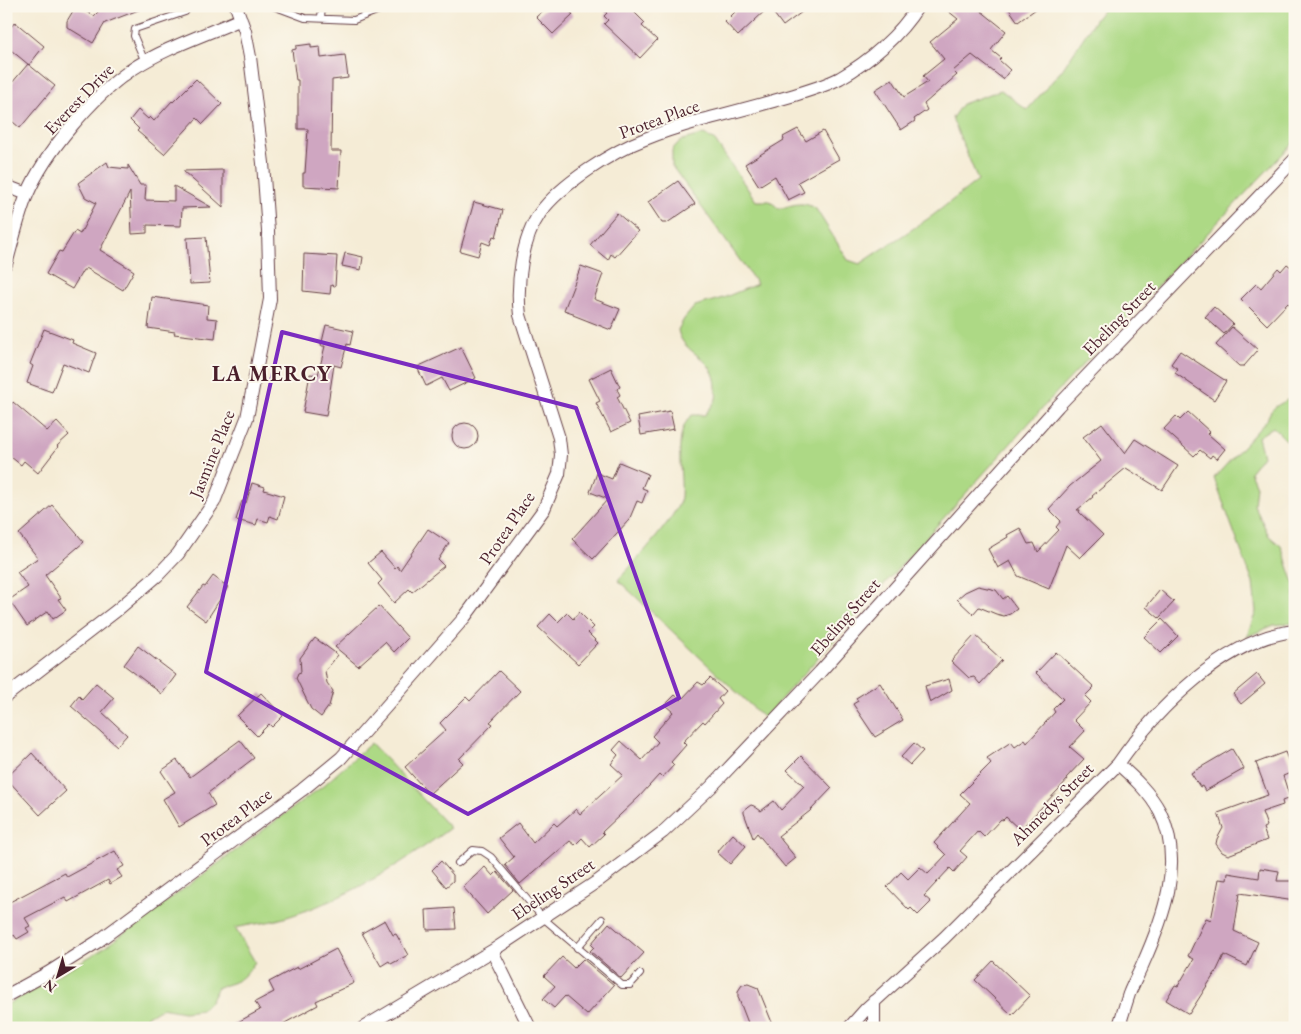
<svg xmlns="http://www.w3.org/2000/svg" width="1301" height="1034" font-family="'EB Garamond',serif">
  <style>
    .green { fill: #add985; stroke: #7c7c58 }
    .building { fill: #cfa6c1 }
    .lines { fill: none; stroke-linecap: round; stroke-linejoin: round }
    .service-casing { stroke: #643e45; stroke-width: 8 }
    .minor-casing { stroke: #643e45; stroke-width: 14 }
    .service { stroke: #fff; stroke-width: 6 }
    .minor { stroke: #fff; stroke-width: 12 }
    .marked { fill: none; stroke: #7b2cbf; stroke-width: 4; stroke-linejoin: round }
    .labels { text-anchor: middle; stroke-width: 4; stroke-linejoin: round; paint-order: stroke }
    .street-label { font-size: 18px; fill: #4a1f2b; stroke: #fbf7ec }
    .district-label { font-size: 22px; font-weight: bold; letter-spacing: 1px; fill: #4a1f2b; stroke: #fbf7ec }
  </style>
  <rect width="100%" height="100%" fill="#fbf7ec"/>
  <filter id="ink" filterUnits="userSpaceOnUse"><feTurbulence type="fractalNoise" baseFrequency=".02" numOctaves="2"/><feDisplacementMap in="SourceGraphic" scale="10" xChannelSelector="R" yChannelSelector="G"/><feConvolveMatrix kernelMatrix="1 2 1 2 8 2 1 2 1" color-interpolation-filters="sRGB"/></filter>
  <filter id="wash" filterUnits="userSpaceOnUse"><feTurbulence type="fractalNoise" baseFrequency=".0096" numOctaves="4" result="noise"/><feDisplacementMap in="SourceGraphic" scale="20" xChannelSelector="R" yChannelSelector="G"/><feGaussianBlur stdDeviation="1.12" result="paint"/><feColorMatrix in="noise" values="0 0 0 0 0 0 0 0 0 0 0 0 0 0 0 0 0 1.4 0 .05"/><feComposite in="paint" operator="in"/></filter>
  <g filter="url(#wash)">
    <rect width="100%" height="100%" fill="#f5ecd6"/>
    <path class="green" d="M1107,6H1295V141L1056,393L764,718L618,580C632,565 679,515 681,497C683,472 672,433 692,415H705C708,410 714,404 716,399C717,395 716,390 716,387C715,355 683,356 678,330L684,319L695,306L723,298L757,284L672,166V150L680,141L704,134L715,141L756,201H770L779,209C792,205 803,200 816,209L848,260L860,264L932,216L978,180L952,118L962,104L1001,90L1027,110L1062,70L1097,17Z
      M1295,395V454L1293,447L1273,427L1258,437L1263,456L1250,472L1256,486L1254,505L1269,536L1281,546L1295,586V623L1274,625L1246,637L1256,612L1253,583L1214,478L1267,420C1271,404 1284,404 1295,395Z
      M371,743L450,828C398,867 346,899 284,918C268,923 251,924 235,928L255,962C243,979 239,982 218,987L210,1002L201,1010L184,1012L161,1008L127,1028H6V1005L101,950L323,786Z"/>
    <g id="blocks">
      <path class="building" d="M76,6L94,16L104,6L146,7L105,23L93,43L67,27V21Z
        M548,6H564L573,15L553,34L536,17Z
        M600,6H628L645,23L642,26L657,40L640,58L604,24L608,20L604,16L607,13Z
        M741,6H810L783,26L769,7L738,36L725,22Z
        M942,6H975L1006,31L991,50L1001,58L999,60L1010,70L1003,79L972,55L953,71L957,75L924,104L927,110L914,119L915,121L901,130L875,90L892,79L904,97L928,82L923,76L944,59L930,42L958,19Z
        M1007,6H1040L1018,22Z
        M15,22L44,46L29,65L6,46V33Z
        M311,44V48L320,47L321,58L345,55L348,78L332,80L331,151H341L339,188L303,186V173H305L308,129H298V80H296L292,50L296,49V46Z
        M28,64L55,86L20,128L6,116V90Z
        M196,79L222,104L203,124L197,118L164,154L137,131L139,129L130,120L138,110L148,119L150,117L154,121L172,101L173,102Z
        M798,129L806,141L823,131L839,159L798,182L804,192L788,200L775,176L759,186L745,164L784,140L783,137Z
        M107,162L109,167L128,169V165L140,185H146L145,200L174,201V186L211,207L182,208L181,226L147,225V233L132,234L130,192L100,250L134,271L123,290L86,268L85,270H83L72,289L46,274L59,251L62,252L75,231L80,234L96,203L85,197L78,183Z
        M223,170V207L183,171Z
        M678,181L695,204L667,223H662L648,202Z
        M474,202L503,210L496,237L493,236L490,245L482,242L478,256L460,251Z
        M617,213L638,231L615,257L611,254L608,260L590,245Z
        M206,237L210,283L190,284L187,238Z
        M345,253L363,257L361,270L342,266Z
        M304,254L337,256L335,286L331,285L330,294L303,291Z
        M1287,264L1295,270V309L1288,303L1267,325L1241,299L1256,284L1261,288L1278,268L1281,271Z
        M581,266L603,274L594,299L620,309L611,330L573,315V313L564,310Z
        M152,297L208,305L207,318L217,319L215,339L174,334L175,332L148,328Z
        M1214,307L1233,324L1224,334L1205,317Z
        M326,325L353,331L350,345L347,344L341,367L334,365L326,416L303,412L310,374L318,375L325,346H321Z
        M1232,327L1258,350L1244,366H1239L1216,345Z
        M44,329L73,340L72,343L96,353L89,373L63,363L52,392L27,383L33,366L30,364Z
        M461,347L476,378L449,391L442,378L426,386L417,367Z
        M1180,351L1226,381L1214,400L1175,373L1178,369L1171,364Z
        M611,368L620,387L617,389L620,395L617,397L630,423L611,432L596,403L600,401L589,379Z
        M13,402L47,431L57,422L69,435L57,446L58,447L38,473L24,461L21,465L6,453V411Z
        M670,411L674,429L641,435L638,417Z
        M1188,412L1210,432L1208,434L1225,449L1217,459L1212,455L1210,458L1200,450L1194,456L1164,429L1176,416L1180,420Z
        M1102,423L1125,453L1135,439L1178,466L1162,490L1126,468L1092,496L1093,497L1077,510H1080L1079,512L1103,535L1080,558L1066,545L1049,589L1018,576L1010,561L998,568L988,549L1008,537L1007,535L1020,528L1028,544L1034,543L1038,552L1059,530L1056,527L1061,521L1049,509L1070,486L1101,461L1083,437Z
        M452 436a13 13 0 1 1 26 0a13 13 0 1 1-26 0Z
        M619,462L648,474L642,488L647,490L642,503L637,501L629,520L593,559L572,539L608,499L590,492L597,473L612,479Z
        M252,483L265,487L264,490L284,496L278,519L270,516L268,522L258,519L256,525L236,520L242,501L246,503Z
        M52,505L84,542L45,575L61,598L58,599L66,610L53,619L48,611L27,626L9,600L28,587L17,572L38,558L19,534Z
        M428,529L449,543L438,560L444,566L412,592L409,589L394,603L378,584L382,580L368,563L381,552L395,568L397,566L400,570Z
        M213,576L228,587L206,621L187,607L203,586L205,587Z
        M978,586L996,590L1003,599L1007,596L1017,609L1010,614L1004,616L996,614L979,607L973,614L957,599L965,592Z
        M1160,590L1174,602L1159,618L1146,607Z
        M379,606L408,638L394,652L385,642L358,666L335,647Z
        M579,612L594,627L588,633L598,643L578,664L538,627L550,614L558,622L567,613L573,619Z
        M1162,619L1178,636L1161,653L1144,637Z
        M975,635L1002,660L980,684L974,677L969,678L951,661Z
        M315,638L338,655L325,671L327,683L333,691L329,706L321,717L311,709L296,678L298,673L301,672L300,658Z
        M138,646L176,675L162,694L124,665Z
        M1056,652L1094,687L1085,696L1091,702L1074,720L1085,731L1070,747L1084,759L1066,778L1068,779L1059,789L1020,830L1006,817L1003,820L1001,819L984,837L978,831L960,851L967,857L954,872L950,868L924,896L931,902L918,915L911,908L909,910L887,887L901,872L908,879L920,867L928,874L946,855L934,843L970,803L960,794L991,763L987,758L1011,742L1015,747L1025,740L1027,743L1055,712L1053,709L1063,699L1036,673Z
        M499,671L520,691L490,722L493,724L459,759L463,763L429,794L405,767L446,730L440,723L466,697L470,701Z
        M1257,674L1265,684L1241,704L1233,694Z
        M710,678L725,691L718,699L722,704L705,723L703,721L683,742L686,745L671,762L674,765L662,778L659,775L639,797L602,832L604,834L590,847L582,838L575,845L570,841L520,884L505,865L514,857L499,838L518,823L533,843L554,823L557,826L576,809L580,814L623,775L611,764L618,755L613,750L621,741L642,760L658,742L652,736L673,712L665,705L675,695L681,700L698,682L703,685Z
        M949,679L952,690L930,703L925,686Z
        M96,683L114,698L102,712L127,735L117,746L71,706L79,696L82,699Z
        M880,683L903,720L875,737L853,704L858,701L856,698Z
        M261,693L283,716L272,727L269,724L257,736L237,716Z
        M240,740L254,758L208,793L215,805L179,827L163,799L175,792L161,771L177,760L190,777Z
        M914,743L923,751L910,765L901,757Z
        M1232,749L1244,769L1205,791L1202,786L1200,787L1191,773Z
        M1285,752L1293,772L1283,776L1290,798L1282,801L1283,805L1262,812L1267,826L1263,828L1267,840L1228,855L1222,852L1216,844L1217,839L1223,828L1218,813L1268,795L1256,763Z
        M32,753L66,791L40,815L6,778Z
        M801,756L832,788L810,811L778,836L796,858L785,867L757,833L753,838L744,813V810L751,805L754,806L761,811L774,801L781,810L804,786L787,770Z
        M733,834L746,846L730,864L717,852Z
        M115,851L124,866L117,870L122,877L110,884L108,880L68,902L65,897L25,918L30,926L26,928L29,932L17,939L14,935L6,940V904L65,873L67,877Z
        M441,861L453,875V881L446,887L432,870Z
        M485,867L493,876L497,872L513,890L487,914L463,887Z
        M1260,868L1279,871L1277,881H1295V901L1240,893L1234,931L1258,942L1247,966L1224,955L1217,970L1189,1014L1166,1000L1175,985L1178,986L1194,959L1188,956L1206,918L1211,920L1219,879L1227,880L1228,873L1259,878Z
        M454,908L456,929L427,930L426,910Z
        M385,920L393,935L396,934L408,955L391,964L389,961L381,966L362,933Z
        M609,923L644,953L621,978L590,951L594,947L591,944Z
        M336,949L354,983L316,1001L318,1005L283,1024L285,1028H227L260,1010L255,1002L274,992L269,982L297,967L298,969Z
        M562,957L574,968L583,959L614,985L587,1015L565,996L554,1008L543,999L555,986L544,976Z
        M993,961L1030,996L1012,1015L975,980Z
        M748,984L758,988L771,1020L770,1028H750L738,997V991L742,985Z"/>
    </g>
  </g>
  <g filter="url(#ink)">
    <use href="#blocks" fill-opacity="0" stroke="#643e45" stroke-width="1"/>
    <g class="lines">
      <defs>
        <path id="service" d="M273,6L305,18L354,20L389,6
          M321,18L322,6
          M145,62L134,36L135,29L185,12L189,6
          M458,863L473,850L482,851L491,857L543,918L622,985H630L640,974
          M577,948L602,919"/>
        <path id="minor" d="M6,186L27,194
          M6,264C13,241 18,216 27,195C45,152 93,96 131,70C164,48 205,35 241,19
          M6,696L116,611L157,576L178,554L214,502L247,418L270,299L268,231L263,163L250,57L245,31L236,6
          M1118,764C1134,778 1150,793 1160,812C1185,862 1163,919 1142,966C1138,975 1133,984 1129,994C1126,1003 1123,1013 1120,1023L1121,1028
          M492,951L530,1028
          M6,996L48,973L97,942L302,790L341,758L464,618L544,509L559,474L561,455L559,438L520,315C516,284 522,239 540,213C560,185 613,151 645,139C662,132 681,126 699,121C729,113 760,105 791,96C807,91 825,86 840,78C870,61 900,35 918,6
          M874,1001V1028
          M363,1028L492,951L598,881L663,832L711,787L820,672L1058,406L1295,159
          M849,1028L866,1009L944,938L1118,764C1156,709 1226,638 1295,631"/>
      </defs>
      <use href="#service" class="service-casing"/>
      <use href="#minor" class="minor-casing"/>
      <use href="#service" class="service"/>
      <use href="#minor" class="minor"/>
    </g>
  </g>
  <path class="marked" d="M282,332L576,408L679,698L468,814L206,672Z"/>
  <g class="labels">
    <g class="street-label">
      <text transform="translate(79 99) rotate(-46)" y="6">Everest Drive</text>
      <text transform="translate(659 119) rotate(-20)" y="6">Protea Place</text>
      <text transform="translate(1119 318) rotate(-46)" y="6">Ebeling Street</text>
      <text transform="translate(212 454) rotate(-68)" y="6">Jasmine Place</text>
      <text transform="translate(507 528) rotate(-56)" y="6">Protea Place</text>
      <text transform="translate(845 617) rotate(-49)" y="6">Ebeling Street</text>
      <text transform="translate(1052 804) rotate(-45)" y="6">Ahmedys Street</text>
      <text transform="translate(236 817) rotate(-37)" y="6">Protea Place</text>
      <text transform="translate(553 889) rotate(-34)" y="6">Ebeling Street</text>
    </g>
    <g class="district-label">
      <text x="272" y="381">LA MERCY</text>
    </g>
  </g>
  <rect width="1301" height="1034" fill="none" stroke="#fbf7ec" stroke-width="25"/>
  <g transform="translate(58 976) rotate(218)" stroke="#fbf7ec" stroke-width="4" paint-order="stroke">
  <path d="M0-4L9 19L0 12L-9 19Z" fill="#4a1f2b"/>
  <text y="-8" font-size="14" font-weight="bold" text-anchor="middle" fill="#4a1f2b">N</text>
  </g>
</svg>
